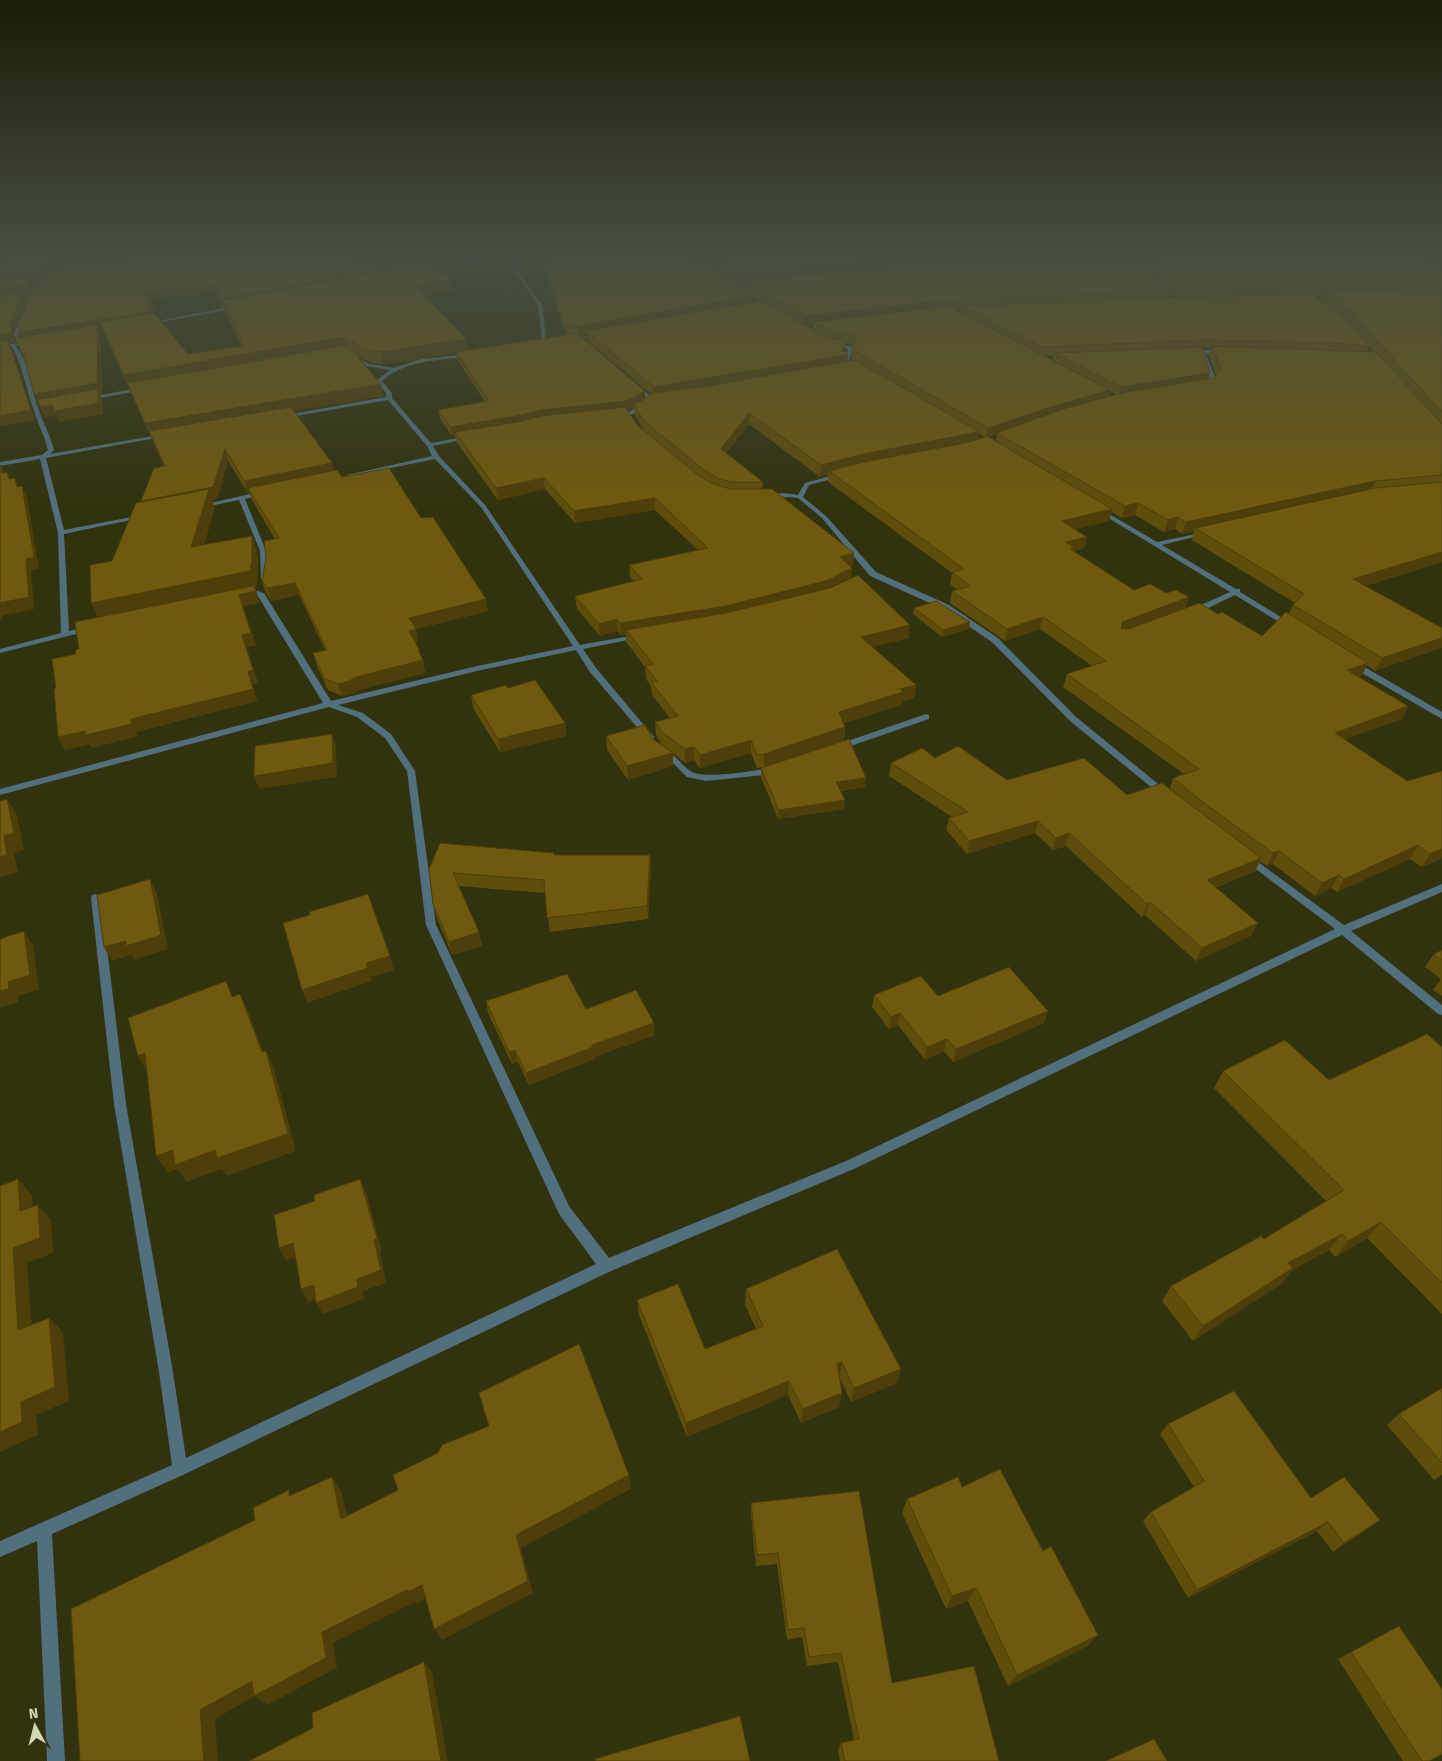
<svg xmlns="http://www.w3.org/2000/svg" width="1442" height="1761" font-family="'Fira Sans',sans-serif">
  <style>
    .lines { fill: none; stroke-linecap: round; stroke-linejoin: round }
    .minor { fill: #526f7e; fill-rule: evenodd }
    .tertiary { fill: #526f7e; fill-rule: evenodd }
    .wall { fill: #5f4d0c; fill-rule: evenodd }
    .shaded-wall { fill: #4e3e0a }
    .building { fill: #6f590e; stroke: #4e3e0a }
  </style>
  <rect width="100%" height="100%" fill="#31320e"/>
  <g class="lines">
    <path class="minor" d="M506,255H510L519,272L542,305L546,338H557L559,340L544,341L542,340L538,305L515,272Z
      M36,289L40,290L34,298L0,300V298L31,296Z
      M23,315L25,316L18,334L20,338L28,342L26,344L16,340L14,334L21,316Z
      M601,333L603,335L579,339L577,338Z
      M831,343L853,347L849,359L863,368V370H859L844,360L848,349L831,345Z
      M13,344C28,355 31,388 37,405C42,421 50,434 54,450L50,454L164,434L167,436L46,458L64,530L142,515L145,517L64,534L69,631L89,626H92V630L0,653V649L61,633L58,533L40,459L0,466V462L42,455L48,450C44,434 36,420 32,405C25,384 22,364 11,345Z
      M1203,350H1223L1226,352L1223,354H1206L1216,381L1206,388L1203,386L1210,381L1200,352Z
      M471,354L469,357C438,360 406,360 382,381L392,393V398L431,443L470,436V438L433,446L439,456L485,505L580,645L641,634L642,636L638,638L583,649L596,668L654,737L653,739H647L590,672L576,650L477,671L338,705L363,713L391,734L415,771L436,925L569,1206L609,1258L846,1161L1335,929L1244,860L1242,858L1244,856H1250L1344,925L1442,884V892L1351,931L1442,1005V1015L1438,1014L1342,935L854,1169L611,1271L185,1474L52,1534L65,1761H47L37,1541L0,1557V1541L172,1465L159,1372L114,1104L91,898L92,895L96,894L101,898L126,1104L173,1372L186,1458L596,1264L559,1214L426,925L407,771L385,738L357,717L329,707L0,795V789L323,703L256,593L257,591L264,593L331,701L477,666L573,646L481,507L435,459L347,477V475L432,456L427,446L388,400L284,418L281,416L386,397V393L376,381L390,370L366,366L351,358V356H355L369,364L394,368L421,359Z
      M634,385H638L656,401L631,415L614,416V414L628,412L649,401L634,387Z
      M143,387L145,388V390L88,400L85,398Z
      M841,473L844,475L843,476L809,485L803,497L826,516L876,572L949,605L998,638L1076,717L1168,792L1170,794L1168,796H1162L1070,721L992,642L943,609L870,576L822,518L798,498L790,497L768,499L765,497C773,492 788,493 798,495L805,483Z
      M264,491L267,493L266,494L245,499L266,551L269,579L265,581L261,579L260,551L239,500L200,508L197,506Z
      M1099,508L1157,542L1206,532V534L1162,545L1236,589H1240V592L1294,625L1290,627H1287L1235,595L1198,613H1192V609L1230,592L1097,511L1096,510Z
      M1350,662H1356L1442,712V719L1350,666Z
      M926,714L929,715V719L842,749H836L835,747L836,745Z
      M663,749C676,754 684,769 694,773C708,778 758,771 773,767L777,770L776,772L765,775L706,781L687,777L674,764L660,754L659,752L660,750Z"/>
    <path class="tertiary" d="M501,255H511L424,272L422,271Z
      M236,306L238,308L149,324L147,323Z
      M29,341L31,343L0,348V346Z"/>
  </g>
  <path class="wall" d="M0,255L360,263L422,261V263L452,280L454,291L425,295L468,350L566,335L540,255H1116L1115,258L1123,257L1121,255H1442V562L1365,586L1442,628L1375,671L1367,665L1362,675L1358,676L1408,706L1402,719L1345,739L1442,858L1422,867L1410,859L1337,892L1331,888L1315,896L1273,864L1267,866L1260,861L1255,871L1215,888L1251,936L1196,961L1145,915L1142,917L1066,846L1053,850L1035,833L967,854L946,830L949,818L952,817L889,776L891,763L935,758L1007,780L1127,795L1170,789L1173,778L1184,774L1063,687L1067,674L1092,666L1040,629L1005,641L950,603L952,591L957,590L950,584L952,573L828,482V475L820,477L749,424L726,453L763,482L762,489L854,553L853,565L850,566L851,578L909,638L872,647L916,685L914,698L902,701L901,705L844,723L845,727L844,740L764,767L757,768L751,753L700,768L694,760L685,763L673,753V766L628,780L607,750L606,736L653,739L662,745L656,735L655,722L670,718L652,695L651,686L646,679L645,667L626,642V635H621L618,631L600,636L577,609L575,596L634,581L630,577L629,565L698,550L655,510L575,523L545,489L498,500L457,443L455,436H452L440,419L438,410L485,402L458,361L456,353L383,364L370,362L362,358L364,364L383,396L294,411L332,463L334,471L342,477L421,518L488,611L416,629L418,642H415L423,660L425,673L359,690L353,694L342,696L328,690L317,666L313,653L325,650L299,595L271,601L266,593L262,581L275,539L252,500L249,492L248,493L228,461L217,499L212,500L215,507L204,545L258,556V579L255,589L260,603L243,606L256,645L246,647L258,683L252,684L257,701L136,732L137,736L92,748L90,744L65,750L58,737L56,688L98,617L112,561L142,502L141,501L164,466L100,324V328H98L100,334L102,393H100L102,400L103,414L59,422L57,415L45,418L34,394L25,360L15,338L23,337L20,334L17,326L32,292L30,294L24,295L26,301L12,333L15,342L9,343L13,353L35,420L0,426ZM990,258L998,262L989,263ZM1127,259H1135L1133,264ZM706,262V268L700,264ZM46,278L34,289L35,287L33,281H41ZM742,285V290L735,286ZM216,293L222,307H223L225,312L241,346L188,354L154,314L155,313L153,305L148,299ZM1169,293L1175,298H1167ZM751,296L783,314L751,303ZM1314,296H1321L1320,300ZM953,309H962L961,313ZM814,324L813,330L804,325ZM587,334V340L652,395L646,398L579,335ZM846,344L853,345L852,349L851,358L854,360L847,361L848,355L844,352ZM1369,346L1374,352H1367ZM1202,348H1211L1209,356L1216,375L1213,378H1208L1210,372ZM1053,355L1052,360L1044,356ZM1110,391L1117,395L1109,397ZM634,407L635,416L645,432L638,426L627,410ZM978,433L985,437L977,440ZM997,434L996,442L988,437ZM1112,512L1122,518L1135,515L1164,532L1175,529L1182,534L1194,531L1192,540L1295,603L1293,605L1289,614L1262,636L1218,614L1186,609L1134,590L1074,551L1084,548L1087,537L1075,529L1109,521Z
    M914,608L970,622L969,629L942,637L913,614Z
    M508,688L565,723L566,736L500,752L473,708L471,695Z
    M761,768L865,787L841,791L844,809L778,819L761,777Z
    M555,855H650L651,868L648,919L550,932L545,893L459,886L479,932L482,946L452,955L437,918L433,904L429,869Z
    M1442,950V996L1433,990L1441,979L1425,967L1434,954Z
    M874,995L938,996L1048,1011L1044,1023L953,1062L944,1051L925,1060L898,1025L889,1029L872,1007Z
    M486,1001L586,1009L655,1035L594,1057L595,1059L529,1085L518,1062L512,1064L488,1013Z
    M1442,1047V1314L1367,1238L1335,1257L1329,1250L1292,1270L1281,1284L1193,1341L1162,1301L1171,1286L1264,1239L1326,1201L1214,1088L1223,1071L1329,1080Z
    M746,1289L901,1369L897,1383L851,1402L840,1378L842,1393L839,1407L801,1423L788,1395L687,1437L639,1315L637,1300L705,1349L756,1329L745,1305Z
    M1442,1388V1475L1434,1480L1387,1425L1399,1414Z
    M1168,1424L1311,1498L1380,1520L1368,1529L1333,1552L1317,1531L1188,1598L1143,1521L1151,1512L1194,1487L1160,1434Z
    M962,1487L1098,1635L1087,1646L1008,1686L968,1601L946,1609L902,1513L907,1499Z
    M751,1503L892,1683L999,1761H840L838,1750L841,1743L854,1740L838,1662L807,1666L802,1637L787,1640L777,1564L756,1566L751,1515Z
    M1351,1652L1429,1761H1403L1338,1659Z"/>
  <path class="shaded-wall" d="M119,255H133L118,265L58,270L41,281L38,273L55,263Z
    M698,255H739L706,260V262L698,264Z
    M896,260L895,269L742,282V285L733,286L734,277Z
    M422,261L423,268L222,301L223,307H222L220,299Z
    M32,279L35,287L30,294L24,295L26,301L12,333L15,342L0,344V335L9,325L0,296V288Z
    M452,280L454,291L417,296L415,285Z
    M214,286L216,293L146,299L143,291Z
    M751,296V305L587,331V334L579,335L578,326Z
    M948,300L947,309L814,322V324L803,325L804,316Z
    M153,305L155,313L100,322L102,328L99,320L146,306Z
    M97,316L100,324V328H98L100,334L102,393H100L102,400L103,414L59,422L55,411L98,403L38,404L34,394L27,340L23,332Z
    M344,337L347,349L127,383L129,388L124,375Z
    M466,339L468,351L383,364L381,352Z
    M846,341L845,350L843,356L848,355L847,364L655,397L654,387L842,350Z
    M9,344L13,353L35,420L0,426V416Z
    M357,356H362L364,367Z
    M1210,372L1208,380L1119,396L1121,387Z
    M381,384L383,396L151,435H150L145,423Z
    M1110,390L1108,399L997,433V434L986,438L988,428L1057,405Z
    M645,391L646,401L634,405V407L627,410L455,432V436H452L450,427Z
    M52,405L57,415L45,418L40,407Z
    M749,413V424L721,460V449Z
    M978,431L977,442L829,471L828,475L820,477L821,465L863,454Z
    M225,449L228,461L217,499L212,500L215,507L198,565L146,512L141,501Z
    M0,463L3,469L7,484L2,473Z
    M332,463L335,474L248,488L249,492L248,493L244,481Z
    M544,478L545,489L498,500L496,488Z
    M1375,481L1371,492L1195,528L1194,531L1182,534L1186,522Z
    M22,486L27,497L39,569L31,570L34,609L2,616V620H0V603Z
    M655,498V510L575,523L574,511Z
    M1138,503L1135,515L1122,518L1125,506Z
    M1112,509L1109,521L1060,533L1062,521Z
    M1178,517L1175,529L1164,532L1168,520Z
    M252,536L258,556V579L255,589L100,622L91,603Z
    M1087,537L1084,548L1073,551L1066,542Z
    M1442,552V562L1347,591L1353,579Z
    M854,553L853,565L839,569L840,557Z
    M852,568L851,580L825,593L726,618L626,630V635H621L620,623Z
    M295,583L299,595L271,601L267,588Z
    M256,591L260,603L243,606L256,645L246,647L258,683L252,684L257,701L136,732L137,736L92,748L90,744L65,750L58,737L131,719L248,672L242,635L239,595Z
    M1189,597L1185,610L1118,634L1122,622Z
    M486,599L488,611L416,629L418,642L412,643L409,631V618Z
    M1043,617L1040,629L1005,641L1007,629Z
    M617,619L618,631L600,636L599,624Z
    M970,622L969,629L942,637L943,630Z
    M910,625L909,638L860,650L861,637Z
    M1442,638V648L1375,671L1382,658Z
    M418,651H420L425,673L359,690L353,694L342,696L338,684Z
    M1368,663L1362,675L1341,682L1347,670Z
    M916,685L914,698L902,701L901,705L837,725L839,712L900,689Z
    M1408,706L1402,719L1329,745L1335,733Z
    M565,723L566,736L500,752L498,739Z
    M845,727L844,740L764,767V754Z
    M332,734L336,747L337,777L259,789L254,776Z
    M751,740V753L700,768V755Z
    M694,747V760L685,763V749Z
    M673,753V766L628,780L627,766Z
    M866,778L865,787L835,791L836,782Z
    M7,799L17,815L24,850L14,853L18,872L0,877V857L4,836Z
    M845,800L844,809L778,819L779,810Z
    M1038,821L1035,833L967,854L969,841Z
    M1069,833L1066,846L1053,850L1056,838Z
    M1418,845L1410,859L1337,892L1344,879Z
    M1442,849V858L1422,867L1430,854Z
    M1279,851L1273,864L1267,866L1273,853Z
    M650,855L651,868L648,919L647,906Z
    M1261,858L1255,871L1201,893L1207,880Z
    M1339,875L1331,888L1315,896L1322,883Z
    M150,879L157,893L168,949L134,960L131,955L112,961L104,947Z
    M1150,902L1145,915L1142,917L1147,904Z
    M1258,923L1251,936L1196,961L1202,948Z
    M24,931L33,945L39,989L18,996V1002L0,1008V991L8,982Z
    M479,932L482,946L452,955L449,942Z
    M390,956L394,970L371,977L372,981L307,1003L302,990L366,963Z
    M240,994L248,1011L270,1070L262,1052Z
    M1048,1011L1044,1023L953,1062L956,1049Z
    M900,1013L898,1025L889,1029L891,1017Z
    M654,1023L655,1035L594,1057L595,1059L529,1085L526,1073L592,1045Z
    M947,1039L944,1051L925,1060L927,1047Z
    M515,1050L518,1062L512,1064L509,1052Z
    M266,1051L274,1068L296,1151L227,1176L222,1169L186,1182L178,1169L168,1173L156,1156Z
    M145,1053L149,1074L138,1056Z
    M18,1179L32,1195L33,1227L20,1211Z
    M360,1179L366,1192L382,1251L380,1252L386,1283L363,1291L364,1299L323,1314L316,1303L357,1279Z
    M38,1205L51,1220L53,1253L27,1263L33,1344L18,1330L13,1248Z
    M1381,1222L1367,1238L1335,1257L1348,1241Z
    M1342,1234L1329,1250L1292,1270L1281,1284L1193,1341L1203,1326L1288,1263Z
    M293,1243L300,1256L286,1261L279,1248Z
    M314,1285L320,1297L308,1302L301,1289Z
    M49,1318L63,1332L69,1401L36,1415L38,1435L0,1452V1432L21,1402Z
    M842,1362L839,1377L837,1364Z
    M901,1369L897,1383L851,1402L854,1388Z
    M789,1381L788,1395L687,1437L686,1423Z
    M842,1393L839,1407L801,1423L803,1409Z
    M629,1475L631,1489L521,1548L533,1593L442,1640L434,1629L516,1535Z
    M332,1477L341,1490L351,1532L341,1519Z
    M1380,1520L1368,1529L1333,1552L1344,1543Z
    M1328,1522L1317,1531L1188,1598L1197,1590Z
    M422,1585L430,1596L416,1604L415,1602L333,1643L337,1668L267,1705L255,1696L215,1719L218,1761H204L200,1710L322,1632L407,1590Z
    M976,1588L968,1601L946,1609L952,1596Z
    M1098,1635L1087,1646L1008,1686L1017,1675Z
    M424,1662L432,1672L448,1761H441Z"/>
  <path class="building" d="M0,255H119L116,258L55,263L38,273L0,274Z
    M131,255H358L360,263L415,255L422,261L220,299L214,286L143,291L153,305L146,306L151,312L99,320L97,316V320L23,332L17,326L32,290L57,268L118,263Z
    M542,255H686L751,296L578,326H565Z
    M728,255H988L990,257L896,260L734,277L706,260Z
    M1172,255H1426L1442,269V288L1376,285L1180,291L1135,257Z
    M1437,255H1442V260Z
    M1124,257L1169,291L948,300L804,316L742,282L896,266Z
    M427,262L452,280L415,285L466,339L381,352L367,350L344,337L124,375L100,322L154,313L188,354L244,346L222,301Z
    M32,279L27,286L0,288V280Z
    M1376,291L1442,294V412L1348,309L1323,292Z
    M23,293L9,325L12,333L0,335V294Z
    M1310,293L1341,315L1369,346L1332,343L1205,340L1042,347L962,306Z
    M759,301L829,338L846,341L842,350L848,355L654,387L587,331Z
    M948,306L1110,390L1057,405L988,428L852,349L855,339L854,336L833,332L814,322Z
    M97,325L98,383L34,394L24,357L15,338Z
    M577,333L645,391L627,401L541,410L517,416L450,427L438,410L489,401L456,352Z
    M7,340L9,344L31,410L0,416V341Z
    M343,346L362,356H357L381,384L145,423L127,383Z
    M1212,346L1376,352L1442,424V475L1375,481L1186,522L1178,517L1168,520L1138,503L1125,506L997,433L1063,409L1122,393L1213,378L1221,370Z
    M1202,347L1210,372L1208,373L1121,387L1054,353Z
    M855,360L978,431L968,434L863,454L821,465L749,413L721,449L763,482H731L717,478L704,470L645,422L634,405L654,393L708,386Z
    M98,389V403L55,411L52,405L40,407L37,400Z
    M291,407L332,463L244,481L225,449L213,487L141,501L154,468L165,466L149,431Z
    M625,407L638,426L698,475L711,483L730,489H772L854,553L840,557L852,568L826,581L726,606L620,623L617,619L599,624L575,596L642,579L629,565L708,548L655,498L574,511L544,478L496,488L455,432L518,422L541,416Z
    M987,436L1112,509L1062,521L1087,537L1066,542L1074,548L1070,549L1134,590L1150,584L1166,593L1176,590L1189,597L1122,622L1121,629H1129L1199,603L1218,614L1222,612L1262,636L1286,612L1368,663L1347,670L1408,706L1335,733L1407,781L1442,771V849L1430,854L1418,845L1344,879L1339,875L1322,883L1279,851L1273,853L1208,806L1173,778L1199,769L1067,674L1106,661L1043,617L1007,629L952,591L970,586L952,572L964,569L829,471L864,462L970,442Z
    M0,467L2,473L7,472L9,479L15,478L17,487L22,486L34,557L26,559L29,597L0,603Z
    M389,468L421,518L433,517L486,599L409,618L416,629L409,631L420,651H418L423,660L356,677L349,681L338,684L324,678L313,653L327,650L295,583L267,588L262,581L266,557L264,541L279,538L248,488L337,470L342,477Z
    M1442,482V552L1353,579L1442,628V638L1382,658L1293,605L1304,594L1195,528L1376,488Z
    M209,489L191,547L252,536V561L250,571L91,603L90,565L112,561L136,503Z
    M858,575L910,625L861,637L916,685L900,689L903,692L839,712L845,727L764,754L757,755L751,740L700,755L694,747L685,749L662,732L655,722L678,716L651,682L657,681L645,666L653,664L626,630L726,613L830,588Z
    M253,586L256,591L239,595L251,633L242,635L253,670L248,672L253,689L131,719L132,724L86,735L85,731L58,737L54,689L56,688L52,659L76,654L75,650L79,649L75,622Z
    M936,601L970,622L943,630L914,608Z
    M535,680L565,723L498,739L471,695L506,685L508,688Z
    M645,725L653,739L673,753L627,766L606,736Z
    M332,734L333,763L254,776L255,746Z
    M849,739L866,778L836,782L845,800L779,810L761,768Z
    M958,746L1007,780L1084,758L1127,795L1162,783L1261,858L1207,880L1258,923L1202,948L1150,902L1147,904L1069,833L1056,838L1038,821L969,841L949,818L968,812L891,763L922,748L935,758Z
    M7,799L14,833L4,836L7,855L0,857V801Z
    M440,843L554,853V855H650L647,906L547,918L544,880L453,873L479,932L449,942L433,904L429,869Z
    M150,879L161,935L126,946V941L104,947L97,895Z
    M368,894L390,956L366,963L368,968L302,990L283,923L310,915L309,912Z
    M24,931L30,975L8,982L9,989L0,991V939Z
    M1442,950V960L1434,954Z
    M1009,967L1048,1011L956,1049L947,1039L927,1047L900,1013L891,1017L874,995L921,976L938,996Z
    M567,974L586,1009L636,990L654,1023L592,1045L593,1047L526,1073L515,1050L509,1052L486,1001Z
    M226,981L232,997L240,994L262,1052L266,1051L288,1134L217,1158L215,1150L175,1165L173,1150L156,1156L145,1053L138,1056L128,1018Z
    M1427,1034L1442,1047V1283L1381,1222L1348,1241L1342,1234L1288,1263L1293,1268L1203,1326L1171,1286L1261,1236L1264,1239L1344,1190L1223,1071L1285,1040L1329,1080Z
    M18,1179L20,1211L38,1205L40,1238L13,1248L18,1330L49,1318L55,1387L21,1402L22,1422L0,1432V1186Z
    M360,1179L377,1239L374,1240L381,1270L357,1279L358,1287L316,1303L314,1285L301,1289L293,1243L279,1248L274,1215L315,1201L314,1195Z
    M837,1249L901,1369L854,1388L842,1362L837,1364L842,1393L803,1409L789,1381L686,1423L637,1300L678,1284L705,1349L763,1326L746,1289Z
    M579,1344L629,1475L516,1535L528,1581L434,1629L422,1585L408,1592L407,1590L322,1632L326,1658L254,1696L252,1681L200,1710L204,1761H80L71,1609L255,1520L253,1508L289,1490V1496L332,1477L341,1519L398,1490L393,1475L438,1453L442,1445L489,1426L479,1393Z
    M1442,1388V1463L1399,1414Z
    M1234,1391L1311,1498L1344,1477L1380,1520L1344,1543L1328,1522L1197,1590L1151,1512L1204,1481L1168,1424Z
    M1000,1469L1043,1551L1051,1546L1098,1635L1017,1675L976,1588L952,1596L907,1499L958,1477L962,1487Z
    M859,1491L892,1683L974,1666L999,1761H845L841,1743L859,1739L841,1653L809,1657L804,1628L788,1630L778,1553L757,1555L751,1503Z
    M1399,1626L1442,1689V1754L1429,1761H1422L1351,1652Z
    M424,1662L441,1761H249L313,1728L312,1713Z
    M740,1716L750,1761H596L595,1759Z
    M1154,1739L1167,1761H1106Z"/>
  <linearGradient id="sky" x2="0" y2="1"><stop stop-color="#1b1c08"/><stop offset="0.51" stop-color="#484f41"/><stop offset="1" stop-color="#484f41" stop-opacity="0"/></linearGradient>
  <rect width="1442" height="502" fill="url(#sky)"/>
  <g transform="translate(35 1726) rotate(353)" stroke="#31320e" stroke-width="4" paint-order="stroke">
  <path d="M0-4L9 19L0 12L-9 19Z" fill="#d3d6b4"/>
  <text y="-8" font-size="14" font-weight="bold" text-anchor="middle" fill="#d3d6b4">N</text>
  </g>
</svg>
